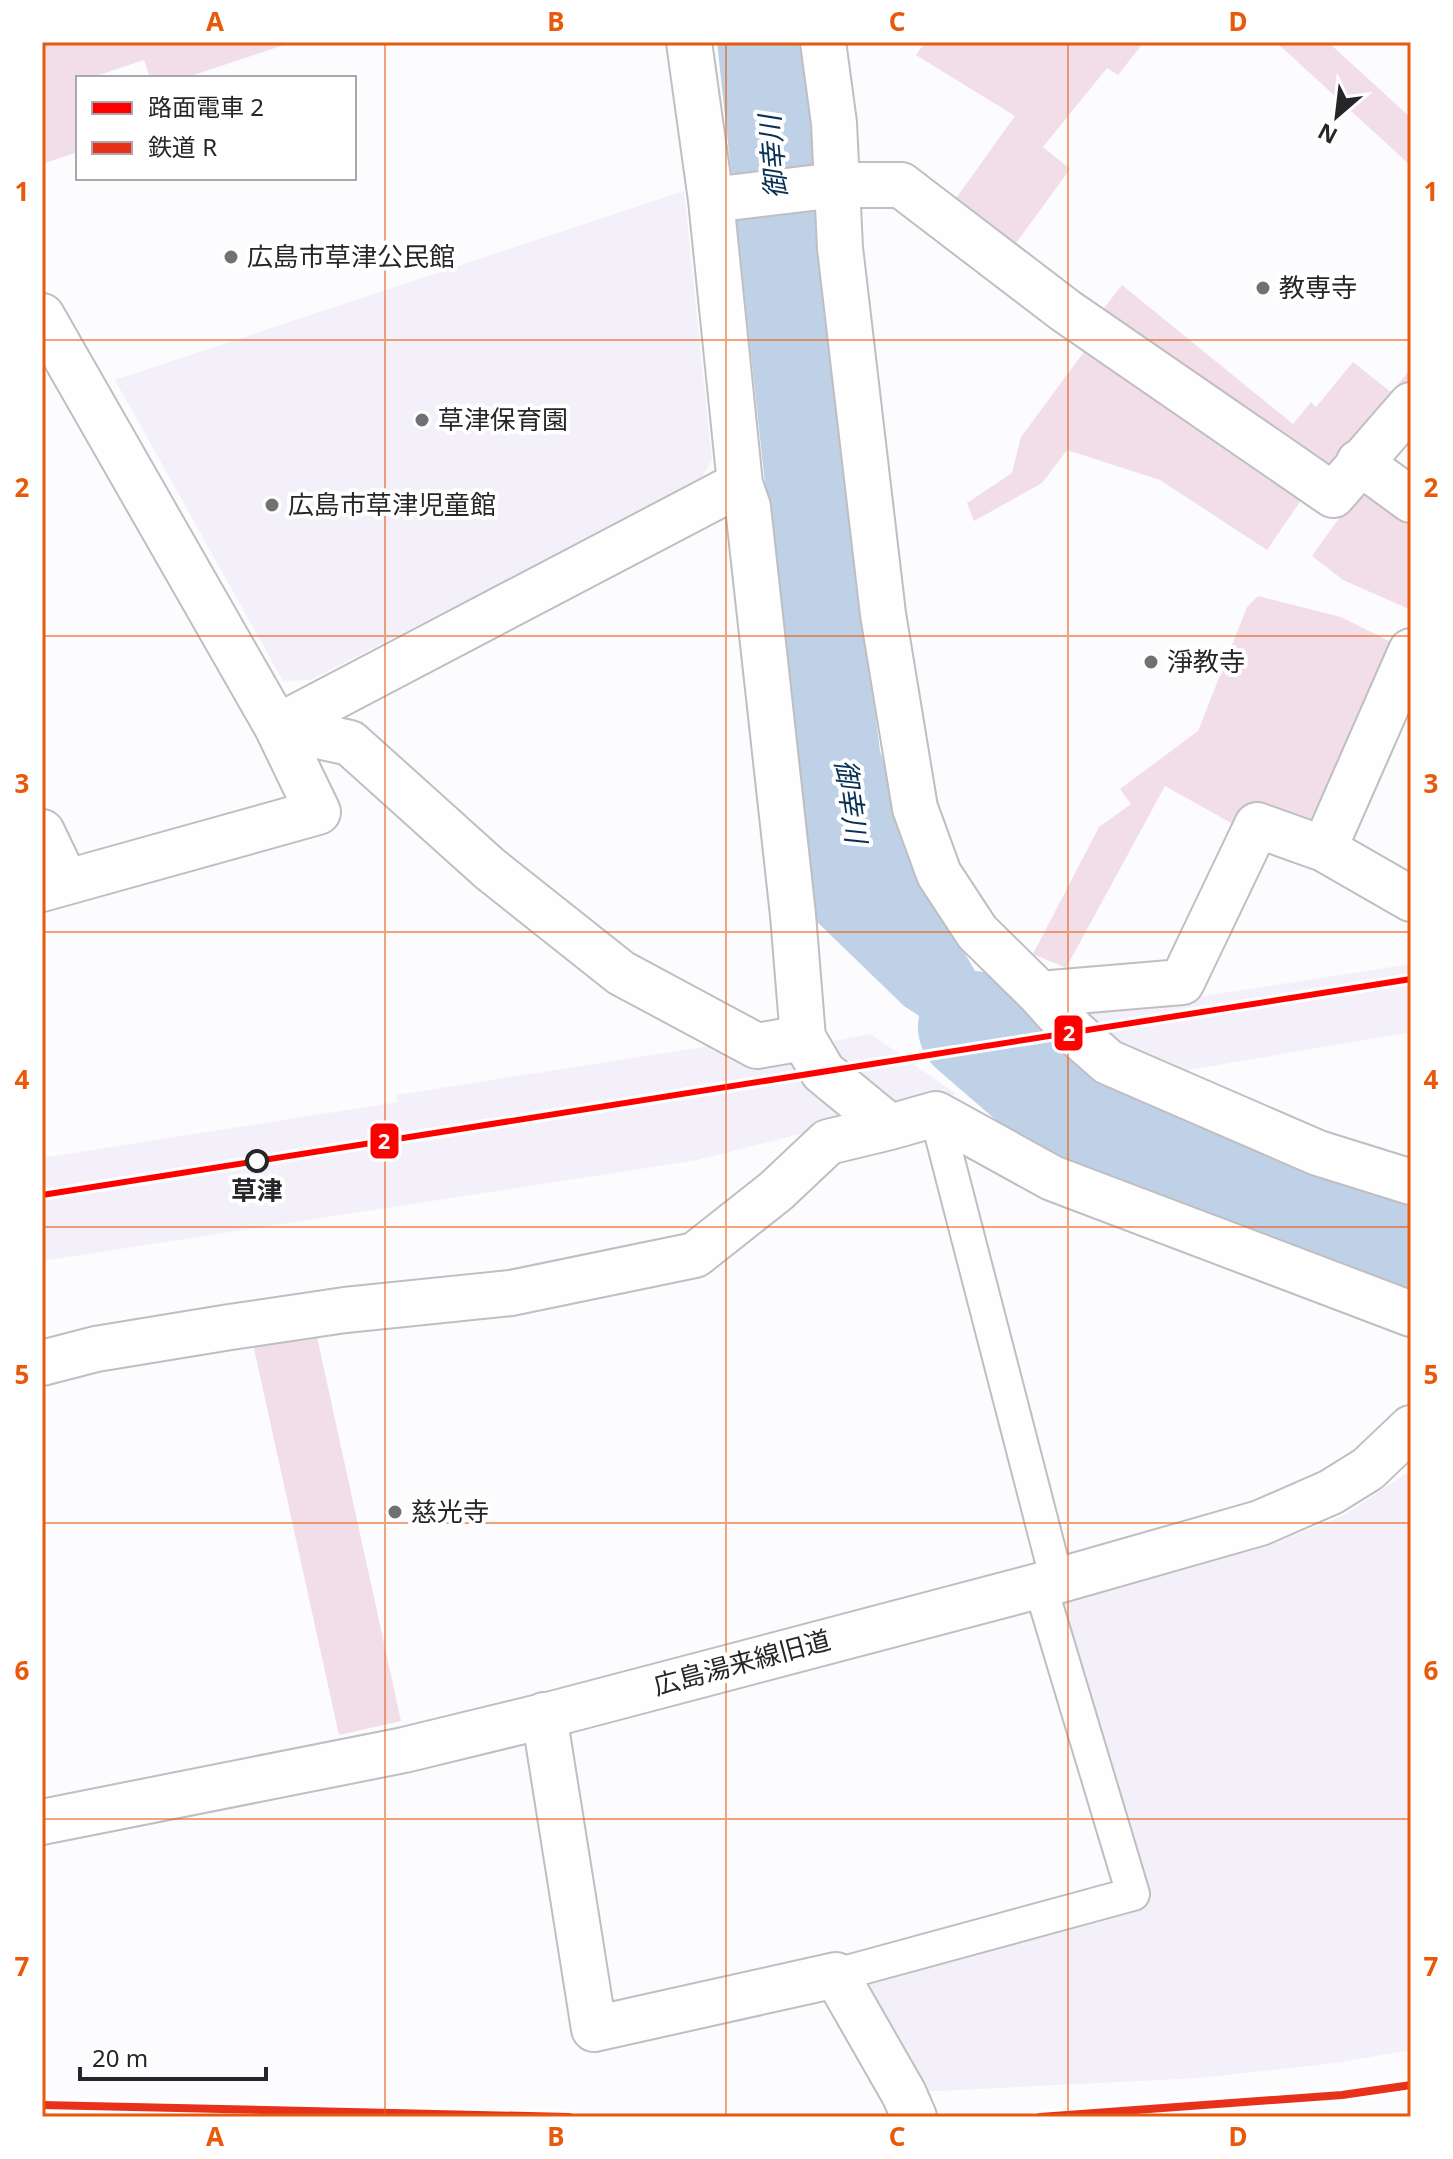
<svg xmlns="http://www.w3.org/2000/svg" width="1453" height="2159" font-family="'Noto Sans','Noto Sans JP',sans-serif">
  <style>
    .built { fill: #f3f0f9 }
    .green { fill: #f2dee8 }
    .water { fill: #bfd1e6 }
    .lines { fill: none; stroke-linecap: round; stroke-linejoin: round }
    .river { stroke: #bfd1e6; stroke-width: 112 }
    .lane-casing { stroke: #bfbec0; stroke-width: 36 }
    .street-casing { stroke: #bfbec0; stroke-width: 48 }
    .lane { stroke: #fffeff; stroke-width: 32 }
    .street { stroke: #fffeff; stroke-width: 44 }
    .rail-1-casing { stroke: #fff; stroke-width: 14 }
    .rail-1 { stroke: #e7311b; stroke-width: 8 }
    .tram-1-casing { stroke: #fff; stroke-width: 12 }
    .tram-1 { stroke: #f00; stroke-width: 6 }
    .grid { fill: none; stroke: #e8590c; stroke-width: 2; stroke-opacity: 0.55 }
    .poi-dot { fill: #717073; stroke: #fff; stroke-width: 3 }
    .stop-dot { fill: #fff; stroke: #262528; stroke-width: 4 }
    .labels { text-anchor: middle; stroke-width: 8; stroke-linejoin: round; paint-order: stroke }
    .poi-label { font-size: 26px; fill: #262528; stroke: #fff; text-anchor: start }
    .stop-label { font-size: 26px; font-weight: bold; fill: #262528; stroke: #fff }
    .street-label { font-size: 26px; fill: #262528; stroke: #fff }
    .water-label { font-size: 28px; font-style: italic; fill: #083157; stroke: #fff }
    .line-badge { stroke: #fff; stroke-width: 3 }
    .badge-label { font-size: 22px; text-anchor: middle; font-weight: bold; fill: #fff }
    .neatline { fill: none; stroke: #e8590c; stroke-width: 3 }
    .grid-label { font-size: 26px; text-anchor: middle; font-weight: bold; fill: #e8590c }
  </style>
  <rect width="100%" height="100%" fill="#fcfbfd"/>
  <path class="built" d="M684,191L712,460L699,483L310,680L283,681L115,380Z
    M1411,964V1032L1112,1083L1028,1018L1167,990L1185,999Z
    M871,1034L956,1094L698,1160L42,1261V1158L398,1102L396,1095L722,1044L749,1057Z
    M1411,1470V2050L1336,2063L1199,2078L916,2092L863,1979L1143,1906L1057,1605L1266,1546L1343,1516Z"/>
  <path class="green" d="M42,42H293L185,78H150L144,60L90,78H78L76,83L78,152L42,164Z
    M925,42H1144L1118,75L1107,68L1043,147L1070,169L1009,253L949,208L1015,116L916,55Z
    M1276,42H1328L1411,118V166Z
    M1122,285L1293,424L1311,402L1316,407L1353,362L1391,392L1411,369V382L1325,477L1096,318Z
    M1089,345L1306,493L1267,550L1160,480L1067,450L1042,483L974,521L967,503L1012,473L1021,437Z
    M1364,483L1411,517V610L1343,580L1312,556Z
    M1258,596L1341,617L1399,646L1317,834L1240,828L1165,786L1066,968L1033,954L1099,827L1131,804L1120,789L1198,731L1247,607Z
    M315,1328L401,1721L339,1735L251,1335Z"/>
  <path class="water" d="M717,42H805L817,128L834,385L880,751L928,890L989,995L1091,1128L904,1006L812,917Z"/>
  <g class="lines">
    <path class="river" d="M974,1027L1091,1128L1255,1195L1411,1248"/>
    <defs>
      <path id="lane" d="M936,1114L1057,1581
        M836,1975L1133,1894L1040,1585"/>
      <path id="street" d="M689,42L711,200L740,484L748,507L793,915L803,1038L823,1072L890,1127L936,1114L1052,1178L1411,1314
        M823,42L834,123L840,248L883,614L915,808L939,874L977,932L1040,994L1073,1031L1108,1062L1318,1153L1411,1182
        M711,200L837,185H901L1066,311L1333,495L1411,405
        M42,316L277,727L318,812L42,889
        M1359,462L1411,500
        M740,484L277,727L350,743L490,869L621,973L757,1046L803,1038
        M42,832L66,882
        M1324,849L1411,651
        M1040,994L1182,982L1257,825L1324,849L1411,899
        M42,1363L96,1349L230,1327L345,1310L511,1293L695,1255L776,1191L828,1142L890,1127
        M544,1715L594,2029L836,1975L904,2094L914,2117
        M42,1822L404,1750L556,1713L1057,1581L1260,1523L1331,1492L1368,1469L1411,1428"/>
    </defs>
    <use href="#lane" class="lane-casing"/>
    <use href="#street" class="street-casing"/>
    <use href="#lane" class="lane"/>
    <use href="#street" class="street"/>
    <defs>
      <path id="rail-1" d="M42,2105L569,2117
        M1040,2117L1342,2095L1411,2085"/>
    </defs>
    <use href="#rail-1" class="rail-1-casing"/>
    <use href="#rail-1" class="rail-1"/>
    <defs>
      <path id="tram-1" d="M42,1195L1411,979"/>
    </defs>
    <use href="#tram-1" class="tram-1-casing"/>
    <use href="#tram-1" class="tram-1"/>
  </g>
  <path class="grid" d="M385,42V2117M726,42V2117M1068,42V2117M42,340H1411M42,636H1411M42,932H1411M42,1227H1411M42,1523H1411M42,1819H1411"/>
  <g class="poi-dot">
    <circle cx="231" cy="257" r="8"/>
    <circle cx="1263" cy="288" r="8"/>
    <circle cx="422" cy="420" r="8"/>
    <circle cx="272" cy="505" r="8"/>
    <circle cx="1151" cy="662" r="8"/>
    <circle cx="395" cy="1512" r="8"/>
  </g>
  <circle class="stop-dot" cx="257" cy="1161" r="10"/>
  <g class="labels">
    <g class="poi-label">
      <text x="247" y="266">広島市草津公民館</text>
      <text x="1279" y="297">教専寺</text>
      <text x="438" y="429">草津保育園</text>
      <text x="288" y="514">広島市草津児童館</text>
      <text x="1167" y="671">淨教寺</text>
      <text x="411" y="1521">慈光寺</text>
    </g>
    <g class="stop-label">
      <text x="257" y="1200">草津</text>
    </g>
    <g class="street-label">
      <text transform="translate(742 1663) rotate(-15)" y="9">広島湯来線旧道</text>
    </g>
    <g class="water-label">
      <text transform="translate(773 157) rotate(-95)" y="10">御幸川</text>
      <text transform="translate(851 801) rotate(82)" y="10">御幸川</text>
    </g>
  </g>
  <g class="line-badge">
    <rect x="1053" y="1014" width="31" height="38" rx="8" fill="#f00"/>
    <rect x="369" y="1122" width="31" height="38" rx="8" fill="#f00"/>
  </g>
  <g class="badge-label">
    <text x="1069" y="1041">2</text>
    <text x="384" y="1149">2</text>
  </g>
  <rect width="1453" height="2159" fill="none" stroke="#ffffff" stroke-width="88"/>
  <rect x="76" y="76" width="280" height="104" fill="#ffffff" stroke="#a8a8a9" stroke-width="2"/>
  <rect x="92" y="102" width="40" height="12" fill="#ff0000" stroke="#a8a8a9" stroke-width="2"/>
  <text x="148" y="116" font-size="24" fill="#262528">路面電車 2</text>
  <rect x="92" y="142" width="40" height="12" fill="#e7311b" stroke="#a8a8a9" stroke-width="2"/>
  <text x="148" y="156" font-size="24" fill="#262528">鉄道 R</text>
  <g transform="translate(1337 116) rotate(208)" stroke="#ffffff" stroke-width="6" paint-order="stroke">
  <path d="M0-6L14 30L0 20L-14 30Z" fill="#262528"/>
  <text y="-12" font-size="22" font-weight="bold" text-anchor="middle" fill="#262528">N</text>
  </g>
  <path d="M80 2067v12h186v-12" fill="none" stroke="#262528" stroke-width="4"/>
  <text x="92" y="2067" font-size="24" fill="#262528" stroke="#ffffff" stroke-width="6" paint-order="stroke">20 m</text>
  <rect x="44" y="44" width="1365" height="2071" class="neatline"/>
  <g class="grid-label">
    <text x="215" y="31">A</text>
    <text x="556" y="31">B</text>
    <text x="897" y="31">C</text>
    <text x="1238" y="31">D</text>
    <text x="22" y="201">1</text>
    <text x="1431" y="201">1</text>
    <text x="22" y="497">2</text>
    <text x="1431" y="497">2</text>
    <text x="22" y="793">3</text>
    <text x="1431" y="793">3</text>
    <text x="22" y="1089">4</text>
    <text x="1431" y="1089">4</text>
    <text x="22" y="1384">5</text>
    <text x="1431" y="1384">5</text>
    <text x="22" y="1680">6</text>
    <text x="1431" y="1680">6</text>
    <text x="22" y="1976">7</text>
    <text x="1431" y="1976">7</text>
    <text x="215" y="2146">A</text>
    <text x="556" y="2146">B</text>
    <text x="897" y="2146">C</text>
    <text x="1238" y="2146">D</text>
  </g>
</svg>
